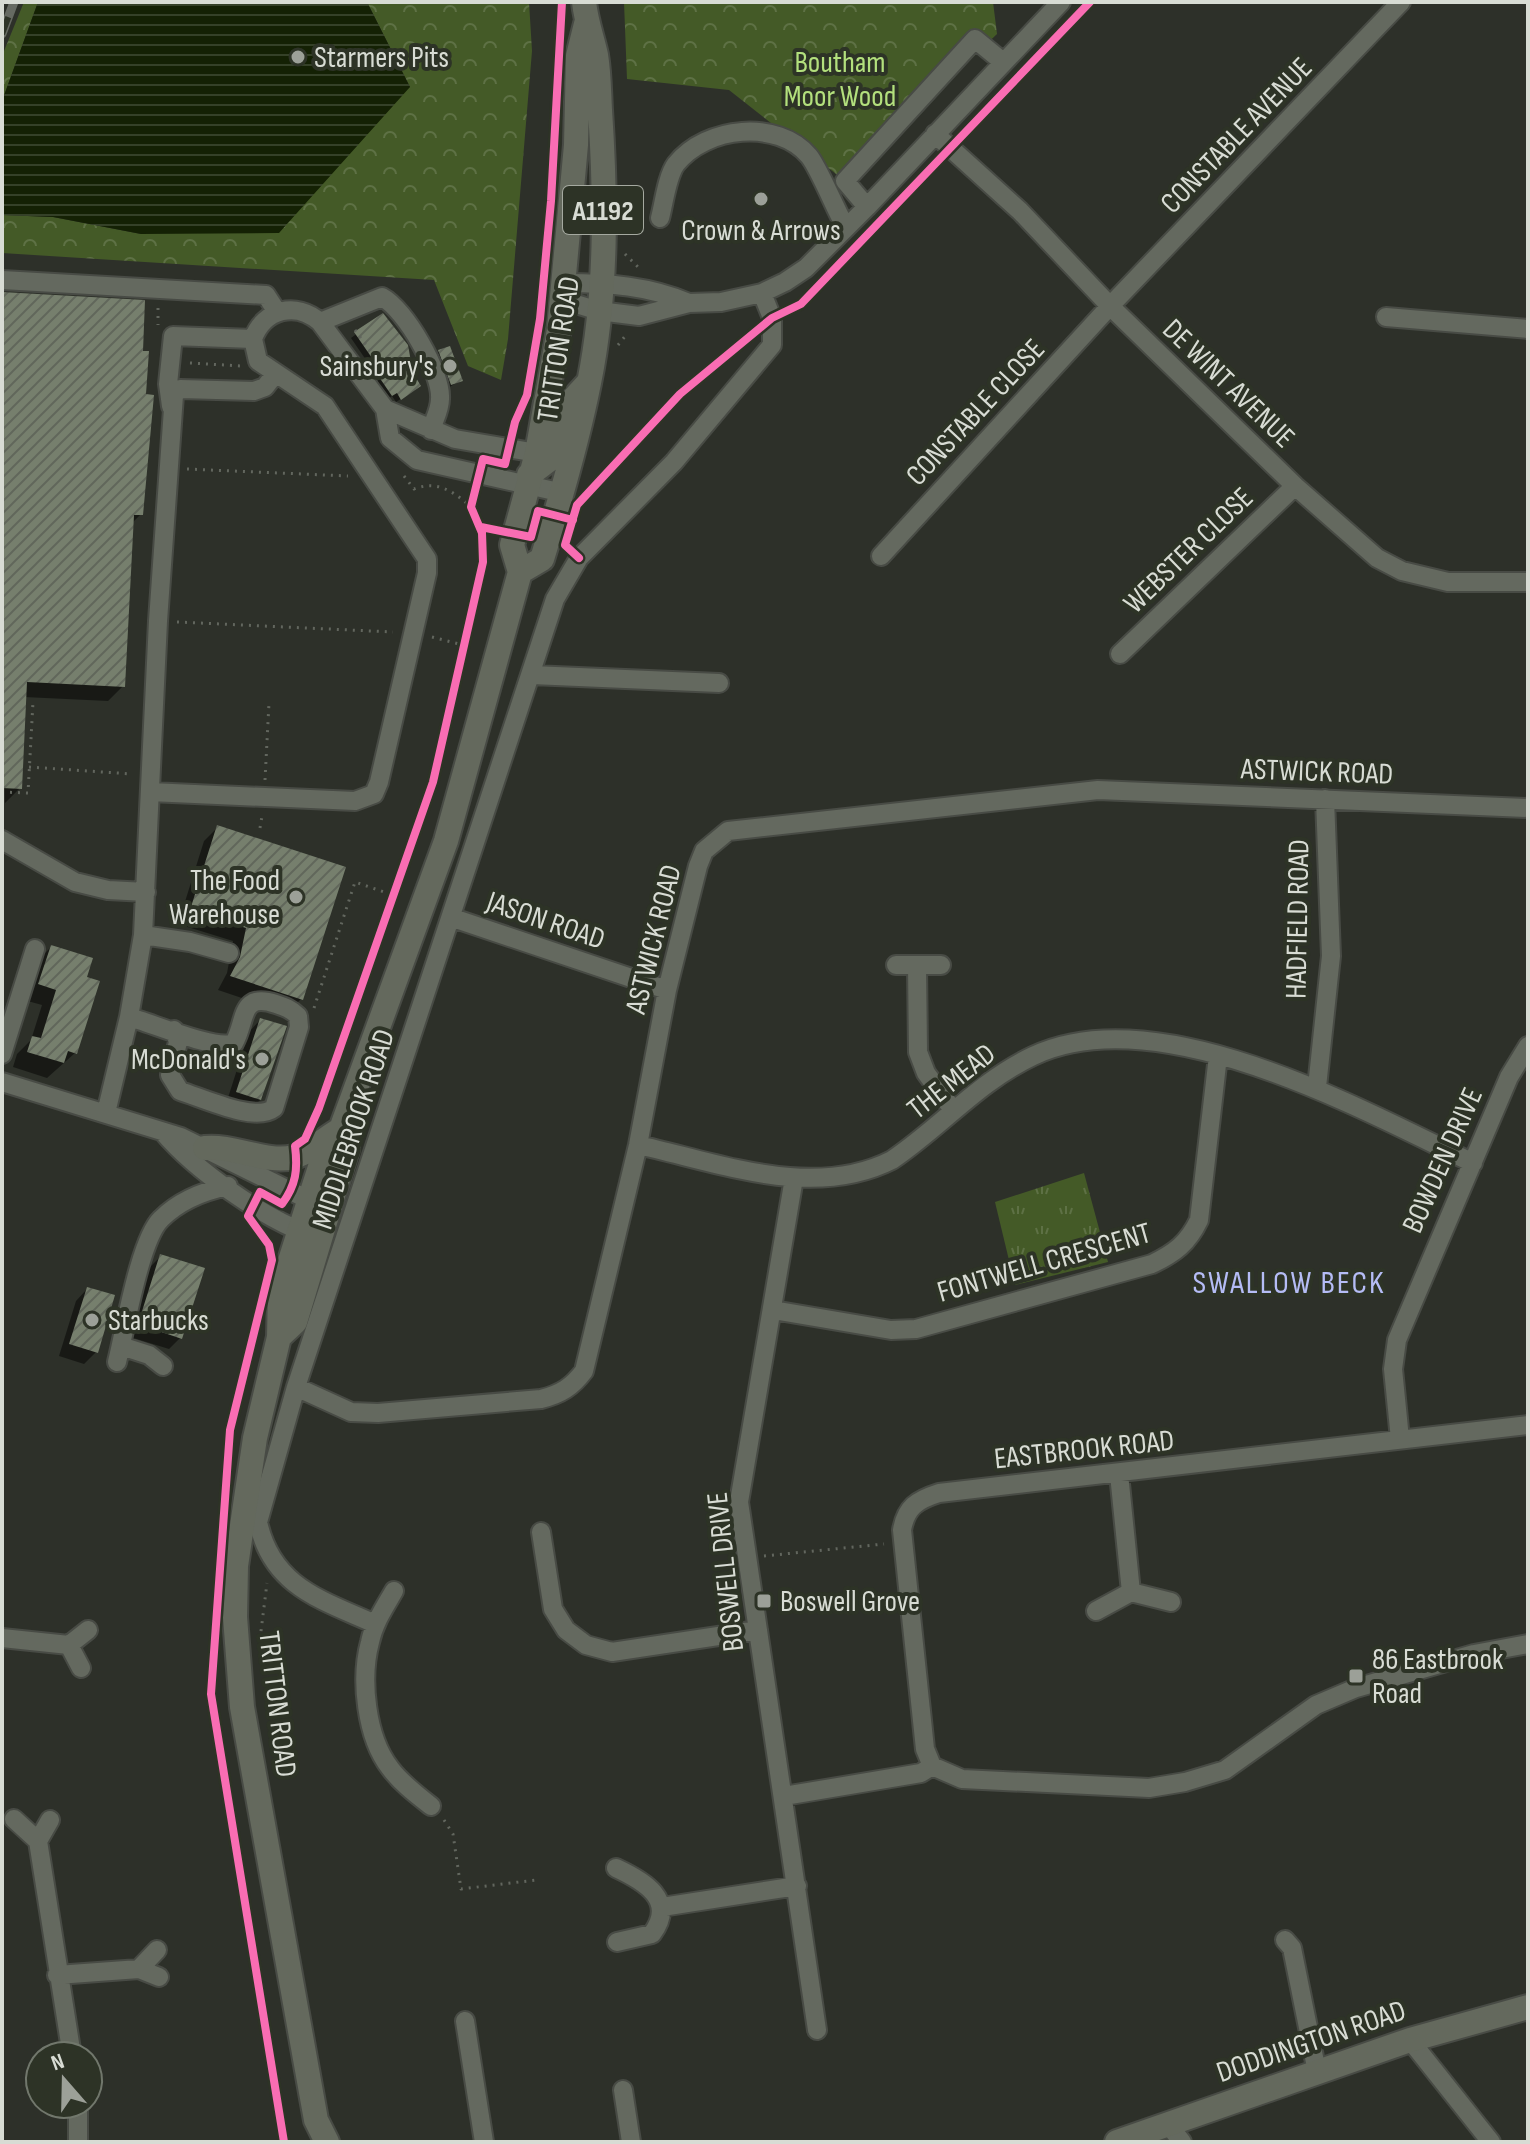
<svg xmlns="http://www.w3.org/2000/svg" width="1530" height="2144" font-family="'Sofia Sans Condensed',sans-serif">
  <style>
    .forest { fill: url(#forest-crowns) }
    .park { fill: url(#park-tufts) }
    .water { fill: url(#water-rules) }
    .shadow { fill: #0007 }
    .building { fill: url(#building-hatch) }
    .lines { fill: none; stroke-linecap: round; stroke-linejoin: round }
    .minor-casing { stroke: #484b45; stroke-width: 22 }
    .major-casing { stroke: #484b45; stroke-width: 28 }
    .path { stroke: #62665e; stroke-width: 3; stroke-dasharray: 2 6; stroke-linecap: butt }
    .minor { stroke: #64695f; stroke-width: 18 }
    .major { stroke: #64695d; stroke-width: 24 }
    .rail-casing { stroke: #666a62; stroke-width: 9 }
    .rail { stroke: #2d3326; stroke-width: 6; stroke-dasharray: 18; stroke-linecap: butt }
    .cycleway-casing { stroke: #2d3326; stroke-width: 13 }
    .cycleway { stroke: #f96db3; stroke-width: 8 }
    .poi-dot { fill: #9ca098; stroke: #2d3326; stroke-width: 3 }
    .labels { text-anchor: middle; stroke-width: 8; stroke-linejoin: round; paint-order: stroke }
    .shield { fill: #2d3326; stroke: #a5a9a0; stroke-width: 2 }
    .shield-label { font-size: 28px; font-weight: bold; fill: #d8dcd4 }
    .poi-label { font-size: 30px; fill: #d8dcd4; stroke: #2d3326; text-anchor: start }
    .park-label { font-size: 30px; fill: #b3e07d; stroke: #2d3326 }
    .street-label { font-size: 30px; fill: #d8dcd4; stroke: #2d3326 }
    .neighbourhood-label { font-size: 32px; letter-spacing: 2px; fill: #b5bcf5; stroke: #2d3326 }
  </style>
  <defs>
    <pattern id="forest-crowns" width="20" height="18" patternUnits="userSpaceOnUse" patternTransform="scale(2)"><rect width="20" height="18" fill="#445a27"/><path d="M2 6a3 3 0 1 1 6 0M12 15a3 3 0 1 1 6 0" fill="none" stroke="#5e7145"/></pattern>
    <pattern id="park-tufts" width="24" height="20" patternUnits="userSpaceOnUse" patternTransform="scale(2)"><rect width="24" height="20" fill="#445a27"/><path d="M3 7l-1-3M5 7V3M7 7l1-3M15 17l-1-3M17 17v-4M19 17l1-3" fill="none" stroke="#5e7145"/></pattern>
    <pattern id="water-rules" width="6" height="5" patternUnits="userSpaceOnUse" patternTransform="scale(2)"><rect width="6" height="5" fill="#142104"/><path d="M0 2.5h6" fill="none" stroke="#354128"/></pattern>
    <pattern id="building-hatch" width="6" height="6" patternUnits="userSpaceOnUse" patternTransform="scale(2)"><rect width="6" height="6" fill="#767f6d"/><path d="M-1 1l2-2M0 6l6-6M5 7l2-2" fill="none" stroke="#61675b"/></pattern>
  </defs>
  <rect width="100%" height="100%" fill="#2d3029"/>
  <path class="forest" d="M24,2H38L2,101V56Z
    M367,2H529L532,51L508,339L501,380L468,366L434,280L2,253V215L53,217L141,234L410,87Z
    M624,2H993L997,34L845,181L729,90L627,79Z"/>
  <path class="park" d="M1084,1173L1108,1262L1015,1285L995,1202Z"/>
  <path class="water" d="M38,2H367L410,87L279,233L141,234L53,217L2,215V101Z"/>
  <path class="shadow" d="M2,293L141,514L131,524L123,686L108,701L24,697L20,788L5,803Z
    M382,315L415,390L396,402L392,396L387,399L376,383L379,379L351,338Z
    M439,352L461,380L443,391L431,359Z
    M217,828L301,999L287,1013L218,990L227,973L233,941L178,924L204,841Z
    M51,947L84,978L75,1053L47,1078L13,1067L17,1054L31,1040L42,1005L24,1000L36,962Z
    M260,1020L284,1028L262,1098L251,1110L226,1104L249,1032Z
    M161,1256L181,1337L169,1349L127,1336L149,1268Z
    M87,1289L96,1352L84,1364L59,1356L76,1301Z"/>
  <path class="building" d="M2,292L145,300L143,351H149L146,394L154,395L143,515H134L125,687L27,682L22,789L2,788Z
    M383,313L408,345L413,373L421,386L401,400L397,393L392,396L379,377L383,374L354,332Z
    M450,346L463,381L451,385L438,350Z
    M217,825L346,867L303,1000L230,976L240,957L246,928L190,910Z
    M51,945L93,958L87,977L100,981L77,1054L68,1051L64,1063L27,1052L32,1036L41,1038L56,990L38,984Z
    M260,1018L287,1026L261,1100L236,1092Z
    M160,1254L205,1268L182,1339L138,1324Z
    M87,1287L115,1295L98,1353L69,1344Z"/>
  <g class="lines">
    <defs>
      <path id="minor" d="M935,134L1020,211L1110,306L1295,486L1377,558L1402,571L1448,582H1528
        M867,207L845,181L975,39L1003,62
        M660,218C664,203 667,176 676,164C706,126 778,119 809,156C819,168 836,211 846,228
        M2,280L266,295L277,312
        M565,283C608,283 650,286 689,303
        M563,300L599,311L639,316L689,303L721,302L762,293L785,282L806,268L867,207L1061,2
        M1386,317L1528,329
        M320,322L382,297C405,309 442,373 440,399C440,410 434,420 431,430
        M171,406L168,384L173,336L253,339
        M385,409L455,439L549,455
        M881,556L1110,306L1401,2
        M1120,654L1295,486
        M532,675L719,683
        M150,792L355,801L374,794L379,782L427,573V559L325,406L258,361L253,339C264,309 296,301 320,322L385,409L390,438L417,460L563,493
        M2,840L75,882L108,890L146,892
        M453,918L667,990
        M143,935L190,942L229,953
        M896,965H941
        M917,965L918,1052L926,1073L953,1110
        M129,1017C152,1023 215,1051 234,1043C247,1020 239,992 276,1004C285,1007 291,1009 298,1016L299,1027L274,1108C255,1123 203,1098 180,1091L170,1075L178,1042L174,1030
        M2,1054L35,949
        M2,1082L181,1137L319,1205
        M1317,1087L1331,956L1325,799
        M106,1113L129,1017L143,935L158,621L174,395L180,389L254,391L265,387L276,373
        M163,1132C195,1170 263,1218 310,1235
        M638,1145C720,1163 813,1200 892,1160C941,1127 978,1082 1033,1056C1157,997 1359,1108 1473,1163
        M794,1178L739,1502L817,2030
        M773,1310L891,1330L916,1329L1152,1264C1175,1253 1188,1243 1199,1220L1218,1056
        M121,1346L149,1355L163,1366
        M117,1362C125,1330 140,1239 161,1219C179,1201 204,1191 228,1186
        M296,1387L351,1412L378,1413L541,1399C561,1394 572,1387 584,1371L638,1145L667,990L698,866L704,851L728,831L1098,790L1528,808
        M1528,1425L939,1493C917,1500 906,1507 902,1530L925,1749L932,1766L962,1779L1149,1788L1185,1782L1225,1770L1316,1705L1356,1688L1474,1654L1528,1644
        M1400,1439L1393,1369L1397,1340L1509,1077L1528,1046
        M1119,1474L1131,1592L1171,1602
        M541,1532L553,1609L566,1630L586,1645L612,1652L758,1630
        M394,1591C384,1608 374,1623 370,1642C360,1679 366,1737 390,1768C401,1783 417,1795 431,1806
        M1096,1611L1131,1592
        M375,1624C322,1600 272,1587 258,1522L296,1387L555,599L579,558L674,462L772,345V318L762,293
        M2,1638L69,1645L88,1630
        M69,1645L81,1668
        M784,1796L921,1773L932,1766
        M14,1819L38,1841
        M50,1820L38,1841L72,2056
        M616,1868C644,1881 677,1900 652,1934L617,1942
        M662,1907L797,1886
        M1285,1940L1292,1948L1317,2072
        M139,1969L159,1977
        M57,1975L139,1969L157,1950
        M465,2021L484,2142
        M1410,2040L1491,2142
        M623,2090L631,2142
        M1168,2124L1182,2142
        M78,2142V2104"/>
      <path id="major" d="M529,475L554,456L566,407L588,383
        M520,572L542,559C560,501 577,443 589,383C607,294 606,200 600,110C599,92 599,73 596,55C592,37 586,21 584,2
        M205,1148C234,1145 266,1164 294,1157C309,1152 325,1139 338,1131
        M279,1337L295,1322L347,1149L341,1129
        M327,2142L316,2120L242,1707L235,1617L236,1566L255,1438L279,1337L280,1292L321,1164L341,1129L446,841L520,572L512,545L537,453L559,329L576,145L578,56L586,24
        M1117,2142L1410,2040L1528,2007"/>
    </defs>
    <use href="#minor" class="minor-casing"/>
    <use href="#major" class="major-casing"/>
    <path class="path" d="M625,254L640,269
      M158,308V325
      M355,330L381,366L377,369
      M618,345L626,335
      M190,363L242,366
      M187,469L348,476
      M404,476L414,489C437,480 453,491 471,507
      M177,622L393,632
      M432,637L463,645
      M29,767L132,774
      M265,780L269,703
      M2,792L28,793L33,702
      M260,828L262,816
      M314,1008L355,882L393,895
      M764,1556L884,1544
      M260,1639L267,1583
      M444,1820L453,1834L461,1889L536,1880"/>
    <use href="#minor" class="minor"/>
    <use href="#major" class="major"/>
    <defs>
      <path id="rail" d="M2,34L14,2"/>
    </defs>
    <use href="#rail" class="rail-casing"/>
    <use href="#rail" class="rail"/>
    <defs>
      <path id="cycleway" d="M481,527L531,537L538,511L573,520
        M579,558L565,545L577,505L680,394L772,318L801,304L1090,2
        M284,2142L211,1694L230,1430L272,1260L269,1245L248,1216L260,1192L282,1204C296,1185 298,1170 295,1146L305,1139L319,1108L433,782L483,562L482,533L471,507L483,459L505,464L515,422L527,395L540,319L551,201L562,2"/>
    </defs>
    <use href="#cycleway" class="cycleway-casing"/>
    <use href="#cycleway" class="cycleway"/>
  </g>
  <g class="poi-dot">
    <circle cx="298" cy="57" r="8"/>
    <circle cx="761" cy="199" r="8"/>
    <circle cx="450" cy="366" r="8"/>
    <circle cx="296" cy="897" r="8"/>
    <circle cx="262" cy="1059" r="8"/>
    <circle cx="92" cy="1320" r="8"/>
    <rect x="756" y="1593" width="16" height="16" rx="4"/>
    <rect x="1348" y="1668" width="16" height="16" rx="4"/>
  </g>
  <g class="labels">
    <rect class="shield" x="563" y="186" width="80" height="48" rx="6"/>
    <g class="shield-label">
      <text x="603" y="220">A1192</text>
    </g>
    <g class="poi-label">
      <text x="314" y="67">Starmers Pits</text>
      <text x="761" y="240" text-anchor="middle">Crown &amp; Arrows</text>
      <text x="434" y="376" text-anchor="end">Sainsbury's</text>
      <text x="280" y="890" text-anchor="end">The Food<tspan x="280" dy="34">Warehouse</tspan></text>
      <text x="246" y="1069" text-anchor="end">McDonald's</text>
      <text x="108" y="1330">Starbucks</text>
      <text x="780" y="1611">Boswell Grove</text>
      <text x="1372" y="1669">86 Eastbrook<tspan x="1372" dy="34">Road</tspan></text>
    </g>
    <g class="park-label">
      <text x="840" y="72">Boutham<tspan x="840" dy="34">Moor Wood</tspan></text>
    </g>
    <g class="street-label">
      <text transform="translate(1236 135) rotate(-46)" y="10">CONSTABLE AVENUE</text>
      <text transform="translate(558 349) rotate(-81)" y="10">TRITTON ROAD</text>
      <text transform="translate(1229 383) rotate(44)" y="10">DE WINT AVENUE</text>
      <text transform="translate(975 412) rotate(-47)" y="10">CONSTABLE CLOSE</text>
      <text transform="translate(1188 550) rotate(-44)" y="10">WEBSTER CLOSE</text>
      <text transform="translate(1317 771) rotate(2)" y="10">ASTWICK ROAD</text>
      <text transform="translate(1297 919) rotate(-89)" y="10">HADFIELD ROAD</text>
      <text transform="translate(546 920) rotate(19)" y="10">JASON ROAD</text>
      <text transform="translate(653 939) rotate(-76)" y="10">ASTWICK ROAD</text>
      <text transform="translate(951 1081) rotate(-38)" y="10">THE MEAD</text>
      <text transform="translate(353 1129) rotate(-72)" y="10">MIDDLEBROOK ROAD</text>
      <text transform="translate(1442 1160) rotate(-66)" y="10">BOWDEN DRIVE</text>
      <text transform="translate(1044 1262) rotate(-16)" y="10">FONTWELL CRESCENT</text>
      <text transform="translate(1084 1449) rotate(-6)" y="10">EASTBROOK ROAD</text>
      <text transform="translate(725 1572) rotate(-96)" y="10">BOSWELL DRIVE</text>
      <text transform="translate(278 1704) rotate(83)" y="10">TRITTON ROAD</text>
      <text transform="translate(1311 2041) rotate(-19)" y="10">DODDINGTON ROAD</text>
    </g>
    <g class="neighbourhood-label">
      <text x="1289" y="1293">SWALLOW BECK</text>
    </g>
  </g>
  <rect width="1530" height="2144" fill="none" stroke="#d8dcd4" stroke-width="8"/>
  <g transform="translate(64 2080) rotate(340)"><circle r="38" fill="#2d3326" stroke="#71776c" stroke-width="2"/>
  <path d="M0-6L14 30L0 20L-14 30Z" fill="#9ca098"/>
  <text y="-12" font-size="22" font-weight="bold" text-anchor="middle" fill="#d8dcd4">N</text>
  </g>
</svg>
